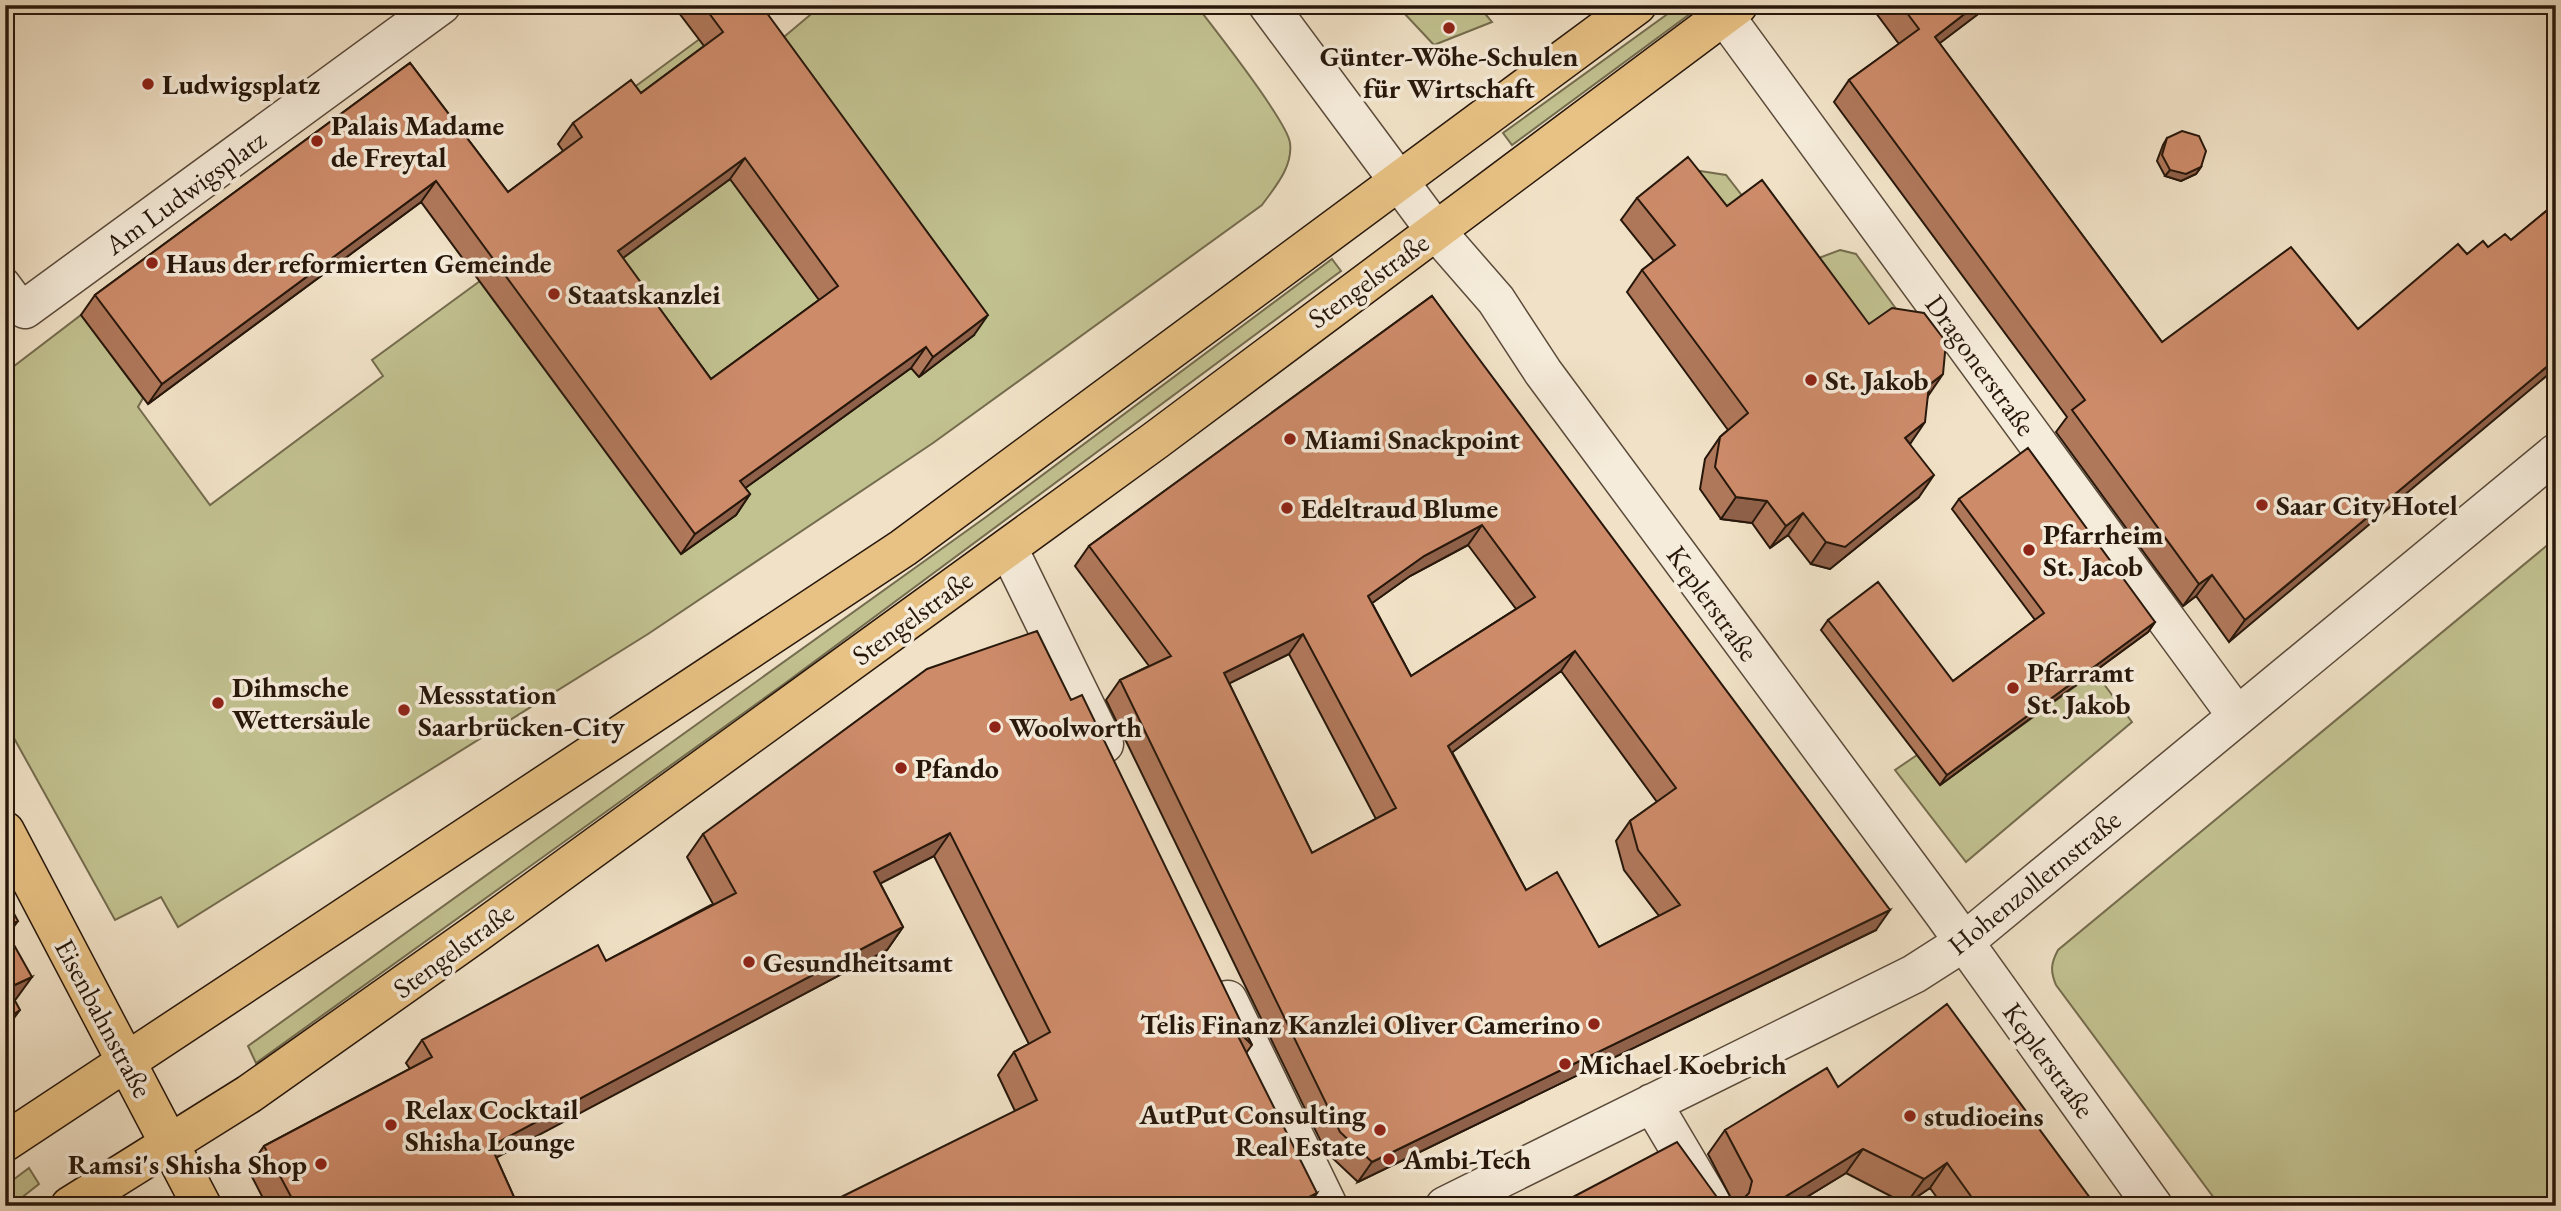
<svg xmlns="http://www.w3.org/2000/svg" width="2561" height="1211" font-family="'EB Garamond',serif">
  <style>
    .green { fill: #c2c190; stroke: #746c4e; stroke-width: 2 }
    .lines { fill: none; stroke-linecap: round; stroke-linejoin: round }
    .lane-casing { stroke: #5a4a3a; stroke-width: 31 }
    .street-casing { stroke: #5a4a3a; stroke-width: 41 }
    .primary-casing { stroke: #27170b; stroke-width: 41 }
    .lane { stroke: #f6ecdb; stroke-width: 28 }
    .street { stroke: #f6ecdb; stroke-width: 38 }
    .primary { stroke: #e8c184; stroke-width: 38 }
    .wall { fill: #b0785b; stroke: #27170b; stroke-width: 2; fill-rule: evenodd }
    .shaded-wall { fill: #90614a; stroke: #27170b; stroke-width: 2 }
    .building { fill: #cd8b6a; stroke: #27170b; stroke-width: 2; fill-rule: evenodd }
    .poi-dot { fill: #8f2418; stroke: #f6ecdb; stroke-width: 2.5 }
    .labels { text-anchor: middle; stroke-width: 7; stroke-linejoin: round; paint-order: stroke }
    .poi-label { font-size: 28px; font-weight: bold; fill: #27170b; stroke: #f6ecdb; text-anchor: start }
    .street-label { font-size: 28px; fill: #27170b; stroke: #f6ecdb }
  </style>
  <rect width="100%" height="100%" fill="#f1e2c7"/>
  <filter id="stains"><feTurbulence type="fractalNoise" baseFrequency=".00286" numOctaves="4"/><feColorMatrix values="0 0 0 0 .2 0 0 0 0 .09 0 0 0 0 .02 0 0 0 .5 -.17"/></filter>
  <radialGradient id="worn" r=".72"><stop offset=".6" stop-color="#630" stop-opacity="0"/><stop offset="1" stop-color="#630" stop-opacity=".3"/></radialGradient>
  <path class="green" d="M822,5H1196C1213,27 1288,122 1290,143C1293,167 1275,187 1262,205L933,443L648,634L178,927L161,897L115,920L5,722V373L81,315L143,398L138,407L210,505L383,376L372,360L480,281L721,495L756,480L887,385L905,360L919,377L766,52Z
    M1410,5H1478L1492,22L1434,45L1403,12Z
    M1680,5H1702L1512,145L1503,133Z
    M705,35L715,47L627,113L617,100Z
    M1687,169L1726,175L1747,202L1712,228Z
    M730,179L824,306L697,399L604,272Z
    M1840,250L1856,254L1913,332L1854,346L1795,267Z
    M1332,259L1341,271L784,684L256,1063L248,1046L986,517Z
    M2556,538V1195L2543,1206H2220L2056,985C2050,971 2051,963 2058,950Z
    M2095,672L2132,722L1966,862L1895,770L1917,755L1940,785Z
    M29,1168L39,1184L11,1206H5V1186Z"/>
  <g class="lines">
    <defs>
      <path id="lane" d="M5,282L25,309"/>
      <path id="street" d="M1268,5L1435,230L1496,300L1543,372L1944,914L2153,1206
        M1724,15L2237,716
        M25,309L441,5
        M1008,548L1104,744
        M1228,1000L1328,1206
        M1652,1103L1713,1206
        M1445,1206L1914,974L1964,942L2556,453"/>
      <path id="primary" d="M5,831L202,1206
        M5,1142L903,548L1637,5
        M70,1206L249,1094L478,932L1156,440L1738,5"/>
    </defs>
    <use href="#lane" class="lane-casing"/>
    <use href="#street" class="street-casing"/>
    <use href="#primary" class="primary-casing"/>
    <use href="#lane" class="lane"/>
    <use href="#street" class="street"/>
    <use href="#primary" class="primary"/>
  </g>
  <path class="wall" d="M673,5H761L974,335L919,377L911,368L745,488L750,494L736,515L681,554L421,202L148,404L81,315L95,295L410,63L508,192L563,151L558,144L573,123L641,93L704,46ZM730,179L819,300L711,379L622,258Z
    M1870,5H1990L1939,43L2162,342L2358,329L2467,254L2511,240L2556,203L2229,642L2196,596L2183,606L2056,432L2067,417L1834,102L1849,80L1899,44Z
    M2164,5H2186L2169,12Z
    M2167,138L2201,167L2196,174L2181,181L2165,176L2157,161L2163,145Z
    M1637,198L1727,206L1869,324L1928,396L1910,444L1919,497L1830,569L1811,564L1788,535L1770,548L1752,523L1721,519L1700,489L1705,459L1720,437L1728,430L1627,292L1642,270L1654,261L1621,220Z
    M1432,296L1876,930L1358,1182L1326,1152L1106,700L1120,680L1149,666L1075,566L1089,546ZM1468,545L1516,609L1411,676L1372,603L1410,576ZM1289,654L1376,819L1312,853L1229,683ZM1561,671L1657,802L1630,821L1616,841L1624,870L1659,916L1599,947L1526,890L1452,752Z
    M1959,499L2155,622L2148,632L1940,785L1821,630L1828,620L1953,681L2035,620L1952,509Z
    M1071,700L1252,1045L1246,1053L1015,1111L998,1075L1014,1052L1029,1044L934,856L880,883L903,927L887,950L496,1157L518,1206H267L248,1169L264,1146L410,1069L406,1063L422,1040L606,961L713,904L687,857L703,834Z
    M1838,1087L2096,1206H1943L1930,1188L1906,1204L1846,1173L1792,1206H1556L1719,1200L1730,1203L1733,1202L1708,1154L1725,1130Z"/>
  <path class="shaded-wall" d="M1976,5H1990L1919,59L1935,37Z
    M2174,5H2186L2169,12Z
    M745,158L730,179L604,272L618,251Z
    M2201,167L2196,174L2181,181L2165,176L2170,170Z
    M436,181L421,202L148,404L162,384Z
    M988,315L974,335L919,377L933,357Z
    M926,347L911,368L726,502L740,481Z
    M2556,359V368L2229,642L2245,620Z
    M1943,374L1928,396L1929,385Z
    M1925,422L1910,444L1905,438Z
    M1934,475L1919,497L1830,569L1811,564L1826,542Z
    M750,494L736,515L681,554L695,534Z
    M1736,497L1767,501L1752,523L1721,519Z
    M1803,513L1788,535L1770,548L1786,526Z
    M1482,525L1468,545L1410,576L1354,616L1368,596L1424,556Z
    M2212,575L2196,596L2183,606L2199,584Z
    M2155,622L2148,632L1940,785L1947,775Z
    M1303,634L1289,654L1210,693L1224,673Z
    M1575,651L1561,671L1434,766L1448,746Z
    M950,833L934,856L858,895L874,872Z
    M1890,910L1876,930L1358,1182L1372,1162Z
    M18,921L5,939V928Z
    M903,927L887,950L475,1169L491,1146Z
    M32,977L16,999L5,1005L8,988Z
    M20,1010L5,1030V1020Z
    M1863,1149L1846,1173L1792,1206H1770Z
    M1947,1163L1930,1188L1906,1204L1924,1179Z
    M1317,1193L1309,1206H1292Z"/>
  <path class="building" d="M703,5H761L988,315L933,357L926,347L740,481L750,494L695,534L436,181L162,384L95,295L410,63L508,192L582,137L573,123L631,80L641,93L723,32ZM745,158L838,286L711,379L618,251Z
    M1901,5H1976L1935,37L2162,342L2291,247L2358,329L2458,244L2467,254L2483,241L2488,247L2505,234L2511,240L2556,203V359L2245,620L2212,575L2199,584L2072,410L2085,400L1849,80L1919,29Z
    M2182,131L2199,136L2206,151L2201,167L2186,174L2170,170L2162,155L2167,138Z
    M1688,157L1727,206L1762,180L1869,324L1892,308L1924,313L1946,342L1943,374L1929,385L1925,422L1905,438L1934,475L1845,547L1826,542L1803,513L1786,526L1767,501L1736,497L1715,467L1720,437L1748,413L1642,270L1675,245L1637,198Z
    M1432,296L1890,910L1372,1162L1340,1132L1120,680L1171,656L1089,546ZM1482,525L1535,597L1411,676L1368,596L1424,556ZM1303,634L1396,808L1312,853L1224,673ZM1575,651L1676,788L1630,821L1638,850L1680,905L1599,947L1557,872L1526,890L1448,746Z
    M2028,448L2155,622L1947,775L1828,620L1878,582L1953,681L2044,613L1959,499Z
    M1037,631L1071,700L1082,695L1252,1045L1233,1026L1317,1193L1292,1206H823L1037,1100L1014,1052L1050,1032L950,833L874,872L903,927L491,1146L518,1206H296L264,1146L432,1057L422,1040L598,945L606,961L736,893L703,834L927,669Z
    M5,897L18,921L5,928Z
    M5,929L32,977L8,988L20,1010L5,1020Z
    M1947,1004L2096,1206H1978L1947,1163L1924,1179L1863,1149L1770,1206H1556L1677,1142L1719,1200L1730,1203L1741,1201L1749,1193L1752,1181L1725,1130L1827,1068L1838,1087Z"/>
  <g class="poi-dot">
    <circle cx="1449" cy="28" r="7"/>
    <circle cx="148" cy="84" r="7"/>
    <circle cx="317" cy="141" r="7"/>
    <circle cx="152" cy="263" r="7"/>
    <circle cx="554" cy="294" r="7"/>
    <circle cx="1811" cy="380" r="7"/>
    <circle cx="1290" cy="439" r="7"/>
    <circle cx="2262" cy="505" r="7"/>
    <circle cx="1287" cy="508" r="7"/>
    <circle cx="2029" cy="550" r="7"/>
    <circle cx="2013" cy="688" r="7"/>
    <circle cx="218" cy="703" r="7"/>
    <circle cx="404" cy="710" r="7"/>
    <circle cx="995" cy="727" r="7"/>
    <circle cx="901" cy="768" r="7"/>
    <circle cx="749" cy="962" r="7"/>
    <circle cx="1594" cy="1024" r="7"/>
    <circle cx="1565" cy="1064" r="7"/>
    <circle cx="1910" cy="1116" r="7"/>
    <circle cx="391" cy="1125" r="7"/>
    <circle cx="1380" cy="1130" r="7"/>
    <circle cx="1389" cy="1159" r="7"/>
    <circle cx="321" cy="1164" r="7"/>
  </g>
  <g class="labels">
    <g class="poi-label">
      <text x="1449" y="66" text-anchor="middle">Günter-Wöhe-Schulen<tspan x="1449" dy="32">für Wirtschaft</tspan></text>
      <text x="162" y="94">Ludwigsplatz</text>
      <text x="331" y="135">Palais Madame<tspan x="331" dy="32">de Freytal</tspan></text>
      <text x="166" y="273">Haus der reformierten Gemeinde</text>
      <text x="568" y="304">Staatskanzlei</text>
      <text x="1825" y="390">St. Jakob</text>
      <text x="1304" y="449">Miami Snackpoint</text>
      <text x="2276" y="515">Saar City Hotel</text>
      <text x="1301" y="518">Edeltraud Blume</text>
      <text x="2043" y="544">Pfarrheim<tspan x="2043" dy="32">St. Jacob</tspan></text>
      <text x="2027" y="682">Pfarramt<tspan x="2027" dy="32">St. Jakob</tspan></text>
      <text x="232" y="697">Dihmsche<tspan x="232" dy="32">Wettersäule</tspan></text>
      <text x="418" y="704">Messstation<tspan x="418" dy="32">Saarbrücken-City</tspan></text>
      <text x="1009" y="737">Woolworth</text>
      <text x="915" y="778">Pfando</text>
      <text x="763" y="972">Gesundheitsamt</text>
      <text x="1580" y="1034" text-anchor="end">Telis Finanz Kanzlei Oliver Camerino</text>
      <text x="1579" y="1074">Michael Koebrich</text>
      <text x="405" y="1119">Relax Cocktail<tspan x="405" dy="32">Shisha Lounge</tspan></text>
      <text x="1366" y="1124" text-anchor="end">AutPut Consulting<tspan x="1366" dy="32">Real Estate</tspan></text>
      <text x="1924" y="1126">studioeins</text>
      <text x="1403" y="1169">Ambi-Tech</text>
      <text x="307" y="1174" text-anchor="end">Ramsi's Shisha Shop</text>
    </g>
    <g class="street-label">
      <text transform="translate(185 192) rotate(-36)" y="10">Am Ludwigsplatz</text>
      <text transform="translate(1368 280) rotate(-36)" y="10">Stengelstraße</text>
      <text transform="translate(1981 365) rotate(54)" y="10">Dragonerstraße</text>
      <text transform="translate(1713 603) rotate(54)" y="10">Keplerstraße</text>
      <text transform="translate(912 617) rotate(-36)" y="10">Stengelstraße</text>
      <text transform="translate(2034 882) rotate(-39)" y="10">Hohenzollernstraße</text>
      <text transform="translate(453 950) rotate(-36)" y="10">Stengelstraße</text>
      <text transform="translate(104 1018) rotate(62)" y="10">Eisenbahnstraße</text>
      <text transform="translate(2049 1060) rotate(54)" y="10">Keplerstraße</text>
    </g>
  </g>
  <rect width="2561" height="1211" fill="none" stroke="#f1e2c7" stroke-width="28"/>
  <rect x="7" y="7" width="2547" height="1197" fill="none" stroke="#27170b" stroke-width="3.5"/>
  <rect x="14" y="14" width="2533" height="1183" fill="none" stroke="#27170b" stroke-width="2"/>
  <rect width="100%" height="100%" filter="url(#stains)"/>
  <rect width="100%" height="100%" fill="url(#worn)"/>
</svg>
